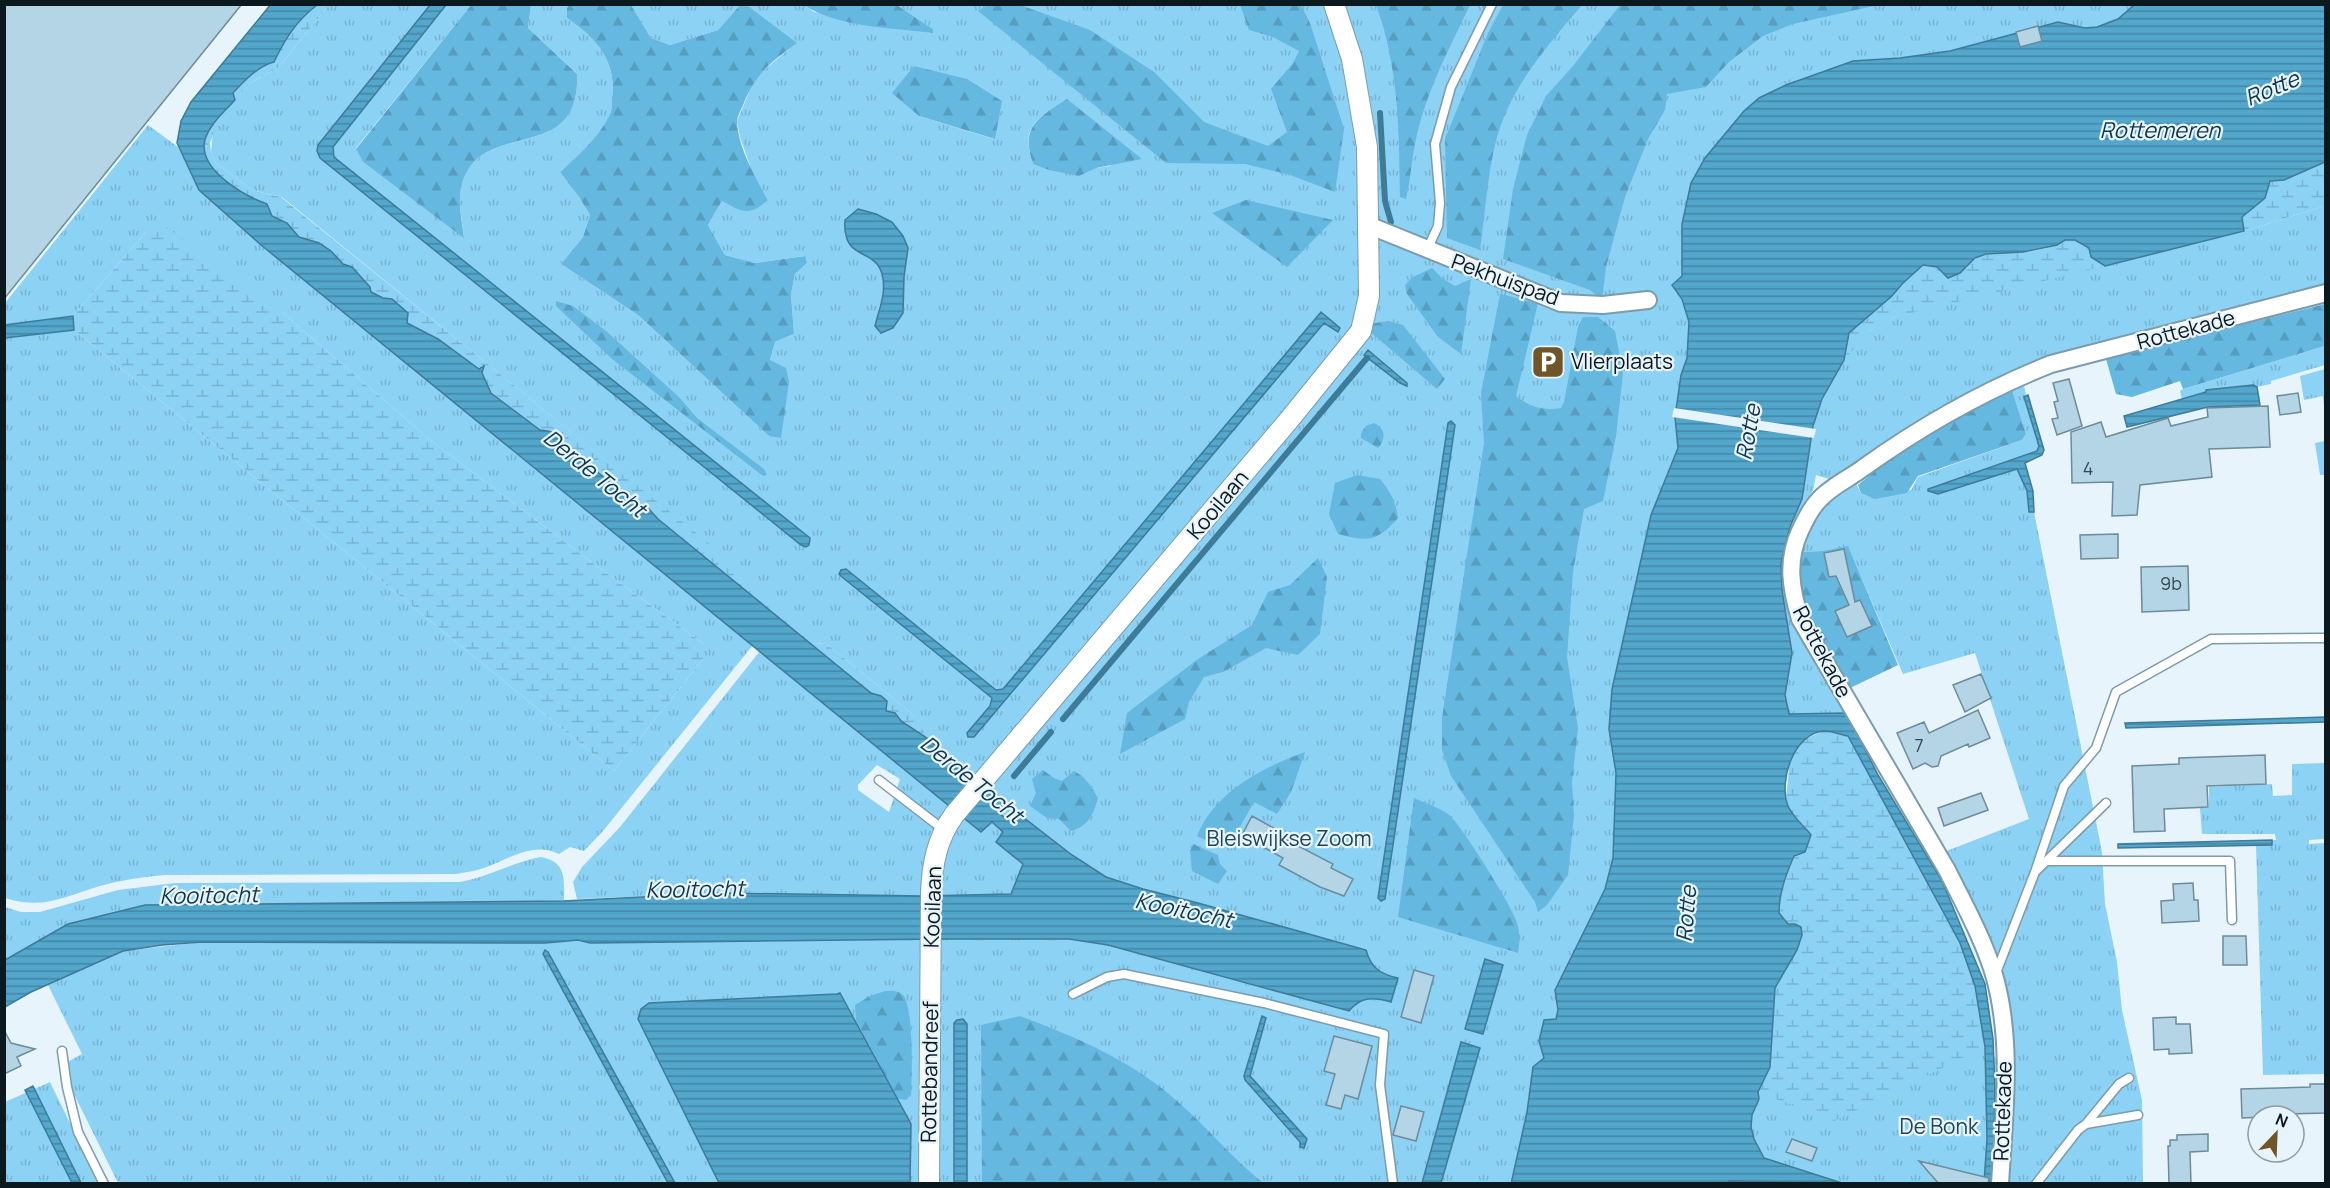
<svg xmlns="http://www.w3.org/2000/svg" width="2330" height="1188" font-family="Manrope,sans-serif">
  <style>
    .grass { fill: url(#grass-tufts); fill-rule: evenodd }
    .forest { fill: url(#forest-firs) }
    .wetland { fill: url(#wetland-marsh) }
    .water { fill: url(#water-rules); stroke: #3d7b98; stroke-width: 1.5 }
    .pier { fill: #e7f4fb }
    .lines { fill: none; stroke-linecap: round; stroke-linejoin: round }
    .stream { stroke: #3d7b98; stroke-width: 6 }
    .building { fill: #b3d5e6; stroke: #6c8b9b; stroke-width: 1.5 }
    .service-casing { stroke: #7c9cac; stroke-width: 11 }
    .minor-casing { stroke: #7c9cac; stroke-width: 20 }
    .tertiary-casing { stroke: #7c9cac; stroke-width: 22 }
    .service { stroke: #fff; stroke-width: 8 }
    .minor { stroke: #fff; stroke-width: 16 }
    .tertiary { stroke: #fff; stroke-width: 20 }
    .labels { text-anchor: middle; stroke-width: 4.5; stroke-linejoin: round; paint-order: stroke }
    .number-label { font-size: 18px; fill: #354750 }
    .street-label { font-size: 21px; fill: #0b181e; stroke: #e7f4fb }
    .poi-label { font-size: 21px; fill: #0b181e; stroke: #e7f4fb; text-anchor: start }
    .park-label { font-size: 21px; fill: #204556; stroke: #e7f4fb }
    .water-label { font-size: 22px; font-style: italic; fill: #103647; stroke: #e7f4fb }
  </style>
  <defs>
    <pattern id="grass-tufts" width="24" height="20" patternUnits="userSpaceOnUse" patternTransform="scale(1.5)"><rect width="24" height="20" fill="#8cd2f4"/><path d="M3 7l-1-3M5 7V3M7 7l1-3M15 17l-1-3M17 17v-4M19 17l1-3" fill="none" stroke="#77b4d1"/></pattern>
    <pattern id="forest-firs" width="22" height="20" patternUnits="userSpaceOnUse" patternTransform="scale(1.5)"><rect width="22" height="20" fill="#65b8df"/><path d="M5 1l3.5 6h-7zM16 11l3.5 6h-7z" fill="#569dbf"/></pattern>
    <pattern id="wetland-marsh" width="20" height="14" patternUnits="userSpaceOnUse" patternTransform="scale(1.5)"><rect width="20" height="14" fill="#8cd2f4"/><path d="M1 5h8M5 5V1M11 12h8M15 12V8" fill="none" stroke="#77b4d1"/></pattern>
    <pattern id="water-rules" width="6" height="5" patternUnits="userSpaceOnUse" patternTransform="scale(1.5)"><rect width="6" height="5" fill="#53a6cc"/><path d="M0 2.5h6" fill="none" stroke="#4386a5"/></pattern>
  </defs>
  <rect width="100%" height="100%" fill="#e7f4fb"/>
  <path class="grass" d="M329,5H430L318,145L810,541V538L334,157L333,147L446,5H471L356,148L363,162L464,237C462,221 458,203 461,187C478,115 581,168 577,74L528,28L531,5H569L567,8V18C596,38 617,61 612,98C612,104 612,111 609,116C599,139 578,155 560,172L579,197L590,215L583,237L561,264L638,315L769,436L770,360L775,342L794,334L791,294L795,274L807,263L804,256L754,263L725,255L708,225L722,201L768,200L754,177L740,137L737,121L755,78L796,43L747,5H804L814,12L933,29L897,5H2222L1817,102L1643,859L1542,1183H118L60,1066L82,1054L48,985L123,951L202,942L538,943L720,893L577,899L573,882L582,867L620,827L760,651L903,768L916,717L827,644L809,643L746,593L726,558L282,197L252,190L216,163L211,153L213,132L220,116L250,83L278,68ZM915,66L994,139L919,116ZM1047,112L1111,165L1110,166L1096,168L1033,164C1025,140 1026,127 1047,112ZM844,234L908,248L904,277L878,310C884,297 887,272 875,261C859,248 856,256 844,234ZM877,765L900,779L889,812L858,790V785Z
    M631,5H740L718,30L670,45L651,38Z
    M148,125L178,147L199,190L261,245L753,645L603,831L584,851L570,847L559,854C533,841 509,859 484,868C475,871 466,872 456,874L165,875C143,877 121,880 100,886C63,897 44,910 5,898L4,338L74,330L614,771L704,658V644L590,561L429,439L283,313L146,232L73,316L5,325V303Z
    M2325,206V285L2030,364L1995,379L1916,421L1832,480L1816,475L1813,491L1799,515L1785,569L1847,713L1789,714C1782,694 1787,659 1787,637C1786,613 1780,589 1781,565C1782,541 1795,522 1801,500C1805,487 1804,472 1806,459C1815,409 1836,352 1881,323C1890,318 1900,315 1910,312L2244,231Z
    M2325,346V365L2271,381V384C2243,391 2211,391 2182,399L2180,391L2183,389Z
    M2325,369V416L2323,396L2304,400L2300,376Z
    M2024,385L2026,396L2024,397L2039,446L2037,451L1928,491L1938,494L2017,469L2027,491L2029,512H2034L2102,852L2105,904L2117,962L2122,1010L2142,1100L2143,1183H2007L2010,1042L1944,852L2029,819L1975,653L1903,674L1848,547L1823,551L1798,552L1817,514L1828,503L1855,482L1861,493L1911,490L1918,477L2022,440L2026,434L2012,390Z
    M2325,441V475H2320L2315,443Z
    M2325,763V839L2309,840V844L2325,843V1074L2263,1075L2256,845H2272V840H2276L2275,834H2202L2200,808H2209V787L2272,784L2273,796L2292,795V764Z
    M541,857C567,862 564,879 564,901L145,905L52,933L5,960V907L21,912H40L118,890L175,883L460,882C489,877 513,862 541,857Z
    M1982,1045L2000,1062L1994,1183L1695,1184L1742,1082Z
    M50,1082L99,1183L5,1184V1102Z"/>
  <path class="forest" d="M471,5H531L528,28L577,74C581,169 477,114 461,188C458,204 462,222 464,238L363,162L356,149Z
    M569,5H631L651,38L670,45L718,30L740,5H747L797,43C770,63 756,73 743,105C741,110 737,117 737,122C738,147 756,179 768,200C748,217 743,212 722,201L708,225L725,255L754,263L805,256L807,263L795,274L791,294L794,334L775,342L770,360L786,368L789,382L781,438L769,436L638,315L561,264L583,237L590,215L579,197L560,172C578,155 598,139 609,116C612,111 612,104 612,98C617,61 596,38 567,18V8Z
    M804,5H897L933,29V33C894,28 836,27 804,5Z
    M988,5H1020L1090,30L1154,72L1204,122L1268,146L1287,132L1271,89L1293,63L1299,51L1273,37L1249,30L1240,5H1301L1310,23L1344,129L1335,192L1290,175L1245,164L1166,163L978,11Z
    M1376,5H1470C1450,47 1428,88 1417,134C1412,156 1411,177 1406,199L1400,197C1399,131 1399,67 1376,5Z
    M1503,5H1582C1547,46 1507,91 1495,145C1487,179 1485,215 1480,250L1447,238L1445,139L1488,33Z
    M1620,5H1878L1793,24L1763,36L1729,62L1706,87L1667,94L1665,110L1648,139L1625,197L1606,267L1602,300L1590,290L1503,259L1513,189L1527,135L1546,96L1573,66Z
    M914,66L967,79L1002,101L995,139L919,116L892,93Z
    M1067,99L1142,159L1096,168L1079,176L1049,170L1033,164C1020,126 1038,118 1067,99Z
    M1246,200L1333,220L1287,267L1212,213Z
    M1432,268L1443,279L1455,286L1471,279L1461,354L1438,337L1407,294L1405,285L1413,277Z
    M1500,294L1538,303L1516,396C1529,407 1544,411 1561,408L1564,402L1578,327L1583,317H1598L1615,331L1623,373L1616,436L1603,501L1584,509L1573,572L1567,657L1578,728L1572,782L1574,816L1568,875L1547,905L1538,912L1535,902L1451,776L1442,750V718L1484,443L1481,393Z
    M556,301L573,306L606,331L679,397L697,418L764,469L767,475L763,476L612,359L556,306Z
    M2325,304V346L2183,389L2180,381L2132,397L2116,394L2106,359Z
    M1388,321L1403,325L1445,379L1437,389L1368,330L1370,324Z
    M2012,390L2026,434L2022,440L1918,476L1907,493L1875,499L1861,493L1858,485C1904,445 1956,414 2012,390Z
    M1374,423C1386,428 1386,440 1378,448L1361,438V433L1366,426Z
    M1357,475L1380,479C1390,491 1396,502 1398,518C1377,542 1368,542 1338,534L1329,514L1335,483Z
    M1848,546L1898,665L1850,688L1826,648L1808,624L1810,611L1803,609L1797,594L1798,552L1823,551Z
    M1318,558L1327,577L1320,634L1298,655L1266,648L1223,672L1204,677L1189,702L1185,719L1120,754L1127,713L1198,659L1252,625L1268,592L1290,585Z
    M1305,752L1291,792L1277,814L1254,802L1237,832L1225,835L1220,847L1197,836C1215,792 1261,768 1305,752Z
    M1043,770L1054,778L1062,781L1074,771C1086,777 1091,786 1098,798C1094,813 1088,827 1071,831L1059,819L1047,818L1030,806L1036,793L1032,779Z
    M1414,798C1425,803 1438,807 1448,814C1459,821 1511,905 1516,920C1520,931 1520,941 1518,953L1398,917Z
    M1193,844L1218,855L1220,864L1227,871L1218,884L1192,871L1190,851Z
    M885,991C891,991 898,990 903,995C914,1008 912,1076 911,1095L906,1100L898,1099L856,1020L855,1005L870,996Z
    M1020,1016C1076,1037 1131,1060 1177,1101C1207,1127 1232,1158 1263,1183H982L981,1025Z"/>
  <path class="wetland" d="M317,5H329L278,68L250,83L235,100L233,94C244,81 257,66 274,62C285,39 296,21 317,5Z
    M220,116L210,143L211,153L216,163L252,190L281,197L727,558L746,593L658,519L649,509L619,490L559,440C556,431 549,431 540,430L491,392L479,369L438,339L407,323L383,298L371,292L369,287L352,267L343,264L331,251L319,243L299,237L287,223L272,216L267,204C246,196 202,172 203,145C204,135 214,124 220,116Z
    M2325,162V206L2244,231L2242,217L2265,198L2270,181L2284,180Z
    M158,221L283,313L429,439L590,561L704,644V658L614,771L74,330L73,316L146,232Z
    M2065,240H2075L2089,248L2091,257L2105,266L1894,317L1871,330L1844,360L1849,333L1892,296L1902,284L1923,265L1966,269C1978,248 2003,255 2023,252C2037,251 2053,248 2065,240Z
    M809,643L827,644L916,717L927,738L901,721L895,713L886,711L881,696L871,693Z
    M1824,731L1848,736L1960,943L1975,986L1985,1047L1834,1121L1758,1092L1770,1067L1775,988L1797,950L1802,935L1795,924H1788L1779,913L1781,893L1805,827L1788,808L1786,799L1790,760L1805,739Z"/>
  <path class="water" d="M271,4L317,5C296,21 285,39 274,62C258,66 244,81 233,93L235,100C225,111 204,129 204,146C204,173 245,196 267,204L272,216L287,223L299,237L319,243L331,251L343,264L352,267L370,287L371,292L383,298L392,299L408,313L407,323L438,339L479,369L484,366L482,373L491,393L540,430C549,431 556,431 559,440L619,490L649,509L658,519L871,693L881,696L887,701L886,711L895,713L901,721L927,738L960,767L1006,802L999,813L1010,822L1019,814L1072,855L1106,877L1143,889L1198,903L1366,950C1371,968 1380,974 1398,978L1391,1002C1374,997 1361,996 1349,1011L1108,945L1069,939H940L590,943L578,940L545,943L202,942L162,945L123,951L31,992L5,1007V960L68,924L145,905L564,901L720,893L922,896L1011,894L1023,864L996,842L1003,832L992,822L981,832L261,245L199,190L177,143L181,121L191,102Z
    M430,5H446L333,147L334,157L810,538L809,545L806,547L801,545L320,158L317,151L318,145Z
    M2134,5H2325V162L2284,180L2270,181L2265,198L2242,217L2244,231L2105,266L2091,257L2089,248L2075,240H2065L2057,245L2023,252L1986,254L1975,258L1960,273L1948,278L1937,267L1923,265L1902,284L1892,296L1849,333L1844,360L1822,399L1813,426L1802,499L1790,527L1781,563L1782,590L1792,653L1785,695L1789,714L1847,713L1878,775L1942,881L1985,984L1993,1039L1995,1091L1993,1183H1984L1987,1139L1985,1047L1975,986L1960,943L1848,736C1841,735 1832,731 1825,731C1794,732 1778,781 1788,806C1792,816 1804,826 1811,835L1805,852L1794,856C1786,875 1779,893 1779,913L1788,924H1795L1801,927L1802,935L1797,950L1775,988L1770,1067L1758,1092L1759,1099L1752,1115L1751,1127L1754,1139L1764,1158L1842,1183L1729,1181L1728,1184H1511L1527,1112L1533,1067L1544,1058L1539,1041L1544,1020L1556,1019L1558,1010L1555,990L1605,889L1613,858L1616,773L1609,729L1612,689L1651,515L1678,448L1675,417L1681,375L1687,358L1689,322L1682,299L1672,285L1682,276V224L1691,183L1705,158L1744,111L1759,98L1786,85L1853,61L1900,58L1950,51L2058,22L2085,28L2097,27L2118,19Z
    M858,209L876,214L892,222L903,236L908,248L904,277L903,313L893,328L881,333L875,326C879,309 887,292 882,274C875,247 842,262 845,220Z
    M1321,312L1340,328L1338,332L1324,323L974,737H968L967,733L990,706L992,698L842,577L839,574L841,570L846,569L996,690L1003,689Z
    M73,316L74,330L5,338V325Z
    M1368,350L1407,383V386L1400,383L1364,355Z
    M2253,385L2257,387L2260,405L2208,407L2127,427L2124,416L2206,392V390Z
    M2028,395L2044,450L2042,455L2025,463L2033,491L2034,512H2029L2027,491L2017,469L1938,494L1928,491V489L2037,451L2039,446L2024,397Z
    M1451,421L1455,425L1385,899L1381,901L1378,898L1448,423Z
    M2326,717L2325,722L2126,728L2125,723Z
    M2272,840V845L2118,848V844Z
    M545,950L548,952L675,1183H668L543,954Z
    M1485,959L1503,965L1483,1034L1465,1029Z
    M840,993L911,1124L910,1183H719L638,1019L641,1009L649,1003L837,994Z
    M1262,1016L1266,1018L1250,1076L1307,1139L1304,1148L1300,1147V1142L1245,1080L1244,1076Z
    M963,1019L967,1024V1183H954V1023L957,1020Z
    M1461,1042L1480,1048L1441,1183H1422Z
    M33,1086L81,1183H72L25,1090Z"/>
  <path class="pier" d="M1674,408L1816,429L1814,438L1672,417Z"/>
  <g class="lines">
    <path class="stream" d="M1380,113L1385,201L1391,222
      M1063,719L1367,358
      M1014,776L1051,732"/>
  </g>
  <path class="building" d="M4,4H242L4,299Z
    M2038,26L2042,41L2020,47L2016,32Z
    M2069,379L2082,426L2057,435L2052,419L2058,418L2054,402L2058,401L2053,383Z
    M2298,393L2301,412L2280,415L2277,396Z
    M2268,406L2270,447L2209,449L2212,477L2140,485L2137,515L2112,516L2113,482L2072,483L2071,432L2101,422L2106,437L2168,418L2171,426L2208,417L2207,408Z
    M2118,534V558L2081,559L2080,535Z
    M1844,549L1855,602L1860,600L1872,626L1847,637L1835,611L1849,605L1836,576L1829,577L1824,553Z
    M2188,566L2189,610L2142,612L2141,567Z
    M1981,674L1991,698L1965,712L1953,685Z
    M1978,710L1990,738L1969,747L1968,744L1941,756L1938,766L1932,767L1925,763L1913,769L1897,733L1924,722L1929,733Z
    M2265,755L2266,784L2207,786L2208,807L2164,809L2165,831L2134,832L2132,766L2179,764V758Z
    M1981,793L1988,810L1944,826L1938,808Z
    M1252,816L1279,831L1277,835L1333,864L1331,868L1353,879L1344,896L1320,887L1279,865L1283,858L1242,835Z
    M2193,883L2194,900H2198L2199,921L2162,923L2161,901L2174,900L2173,884Z
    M2223,936H2246L2247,965H2223Z
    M1414,970L1434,976L1421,1023L1401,1017Z
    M2176,1017V1024H2190L2192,1053L2169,1054V1049L2154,1050L2153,1018Z
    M4,1030L11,1043L35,1049L17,1057L21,1066L4,1074Z
    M1334,1036L1372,1046L1358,1099L1345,1095L1341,1109L1326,1105L1335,1074L1324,1071Z
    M2310,1084H2325V1113L2287,1114V1116L2242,1118L2241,1089L2310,1087Z
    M1401,1106L1424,1112L1416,1141L1393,1135Z
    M2208,1134V1151L2190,1152L2191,1184H2169L2168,1146H2170V1140H2177V1135Z
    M1792,1139L1817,1148L1812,1161L1786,1152Z
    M1919,1161L1989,1178L1988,1184H1939Z"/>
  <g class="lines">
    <defs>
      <path id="service" d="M1427,250L1438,226L1440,203L1435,144L1451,87L1492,4
        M879,780L944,830
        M2047,861H2230L2232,920
        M2035,872L2064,786L2096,748L2116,692L2211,639L2326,638
        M1996,973L2035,872L2106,803
        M1073,994L1107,977L1124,974L1264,1003L1384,1034L1380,1085L1393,1184
        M62,1051L67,1087L78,1132L104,1184
        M2086,1124L2119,1084L2129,1078
        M2036,1184L2078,1130L2086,1124L2138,1115"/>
      <path id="minor" d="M1368,225L1561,303L1603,305L1648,300
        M2000,1184C2004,1117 2013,1044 1995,978C1985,942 1964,904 1947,870L1800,619C1791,589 1786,561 1800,531C1805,520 1811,508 1819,500C1830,487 1850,478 1863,468C1923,425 1983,391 2051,364L2326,293"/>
      <path id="tertiary" d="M929,1184L931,893C932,864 937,839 954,815L1289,420L1361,331L1369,296L1367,147L1352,59L1334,4"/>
    </defs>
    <use href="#service" class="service-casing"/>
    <use href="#minor" class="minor-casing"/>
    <use href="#tertiary" class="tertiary-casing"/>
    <use href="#service" class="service"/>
    <use href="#minor" class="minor"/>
    <use href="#tertiary" class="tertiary"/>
  </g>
  <defs>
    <symbol id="parking-square" viewBox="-11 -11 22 22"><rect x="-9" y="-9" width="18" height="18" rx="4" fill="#6f5527" stroke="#e7f4fb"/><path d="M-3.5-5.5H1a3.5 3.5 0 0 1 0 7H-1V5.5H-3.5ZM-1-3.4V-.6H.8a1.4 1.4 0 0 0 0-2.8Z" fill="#fff"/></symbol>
  </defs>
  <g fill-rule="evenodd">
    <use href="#parking-square" x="1529" y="343" width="38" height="38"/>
  </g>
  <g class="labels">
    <g class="number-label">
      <text x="2088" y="475">4</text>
      <text x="2171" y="590">9b</text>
      <text x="1919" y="752">7</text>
    </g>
    <g class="street-label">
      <text transform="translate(1505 280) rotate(20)" y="7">Pekhuispad</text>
      <text transform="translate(2186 330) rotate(-15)" y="7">Rottekade</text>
      <text transform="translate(1218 505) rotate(-50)" y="7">Kooilaan</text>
      <text transform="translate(1822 652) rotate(62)" y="7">Rottekade</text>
      <text transform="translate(933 907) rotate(-88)" y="7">Kooilaan</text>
      <text transform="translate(930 1072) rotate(-89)" y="7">Rottebandreef</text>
      <text transform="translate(2003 1111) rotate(-88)" y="7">Rottekade</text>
    </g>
    <g class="poi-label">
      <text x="1571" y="369">Vlierplaats</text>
    </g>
    <g class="park-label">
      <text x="1289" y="846">Bleiswijkse Zoom</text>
      <text x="1939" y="1134">De Bonk</text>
    </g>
    <g class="water-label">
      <text transform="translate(2272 88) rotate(-23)" y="8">Rotte</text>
      <text x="2160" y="138">Rottemeren</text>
      <text transform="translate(1748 432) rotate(-80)" y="8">Rotte</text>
      <text transform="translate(595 473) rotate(39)" y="8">Derde Tocht</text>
      <text transform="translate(972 779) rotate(39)" y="8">Derde Tocht</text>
      <text transform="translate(695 889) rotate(-1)" y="8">Kooitocht</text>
      <text transform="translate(209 895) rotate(-1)" y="8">Kooitocht</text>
      <text transform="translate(1184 910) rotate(12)" y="8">Kooitocht</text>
      <text transform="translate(1686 914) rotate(-85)" y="8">Rotte</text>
    </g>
  </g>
  <rect width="2330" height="1188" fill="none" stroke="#0b181e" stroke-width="12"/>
  <g transform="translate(2276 1134) rotate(23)"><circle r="28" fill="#e7f4fb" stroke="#8f9ca3" stroke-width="1.5"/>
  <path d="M0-4.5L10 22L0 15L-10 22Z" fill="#6f5527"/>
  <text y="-9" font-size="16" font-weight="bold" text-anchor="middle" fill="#0b181e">N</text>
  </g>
</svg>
